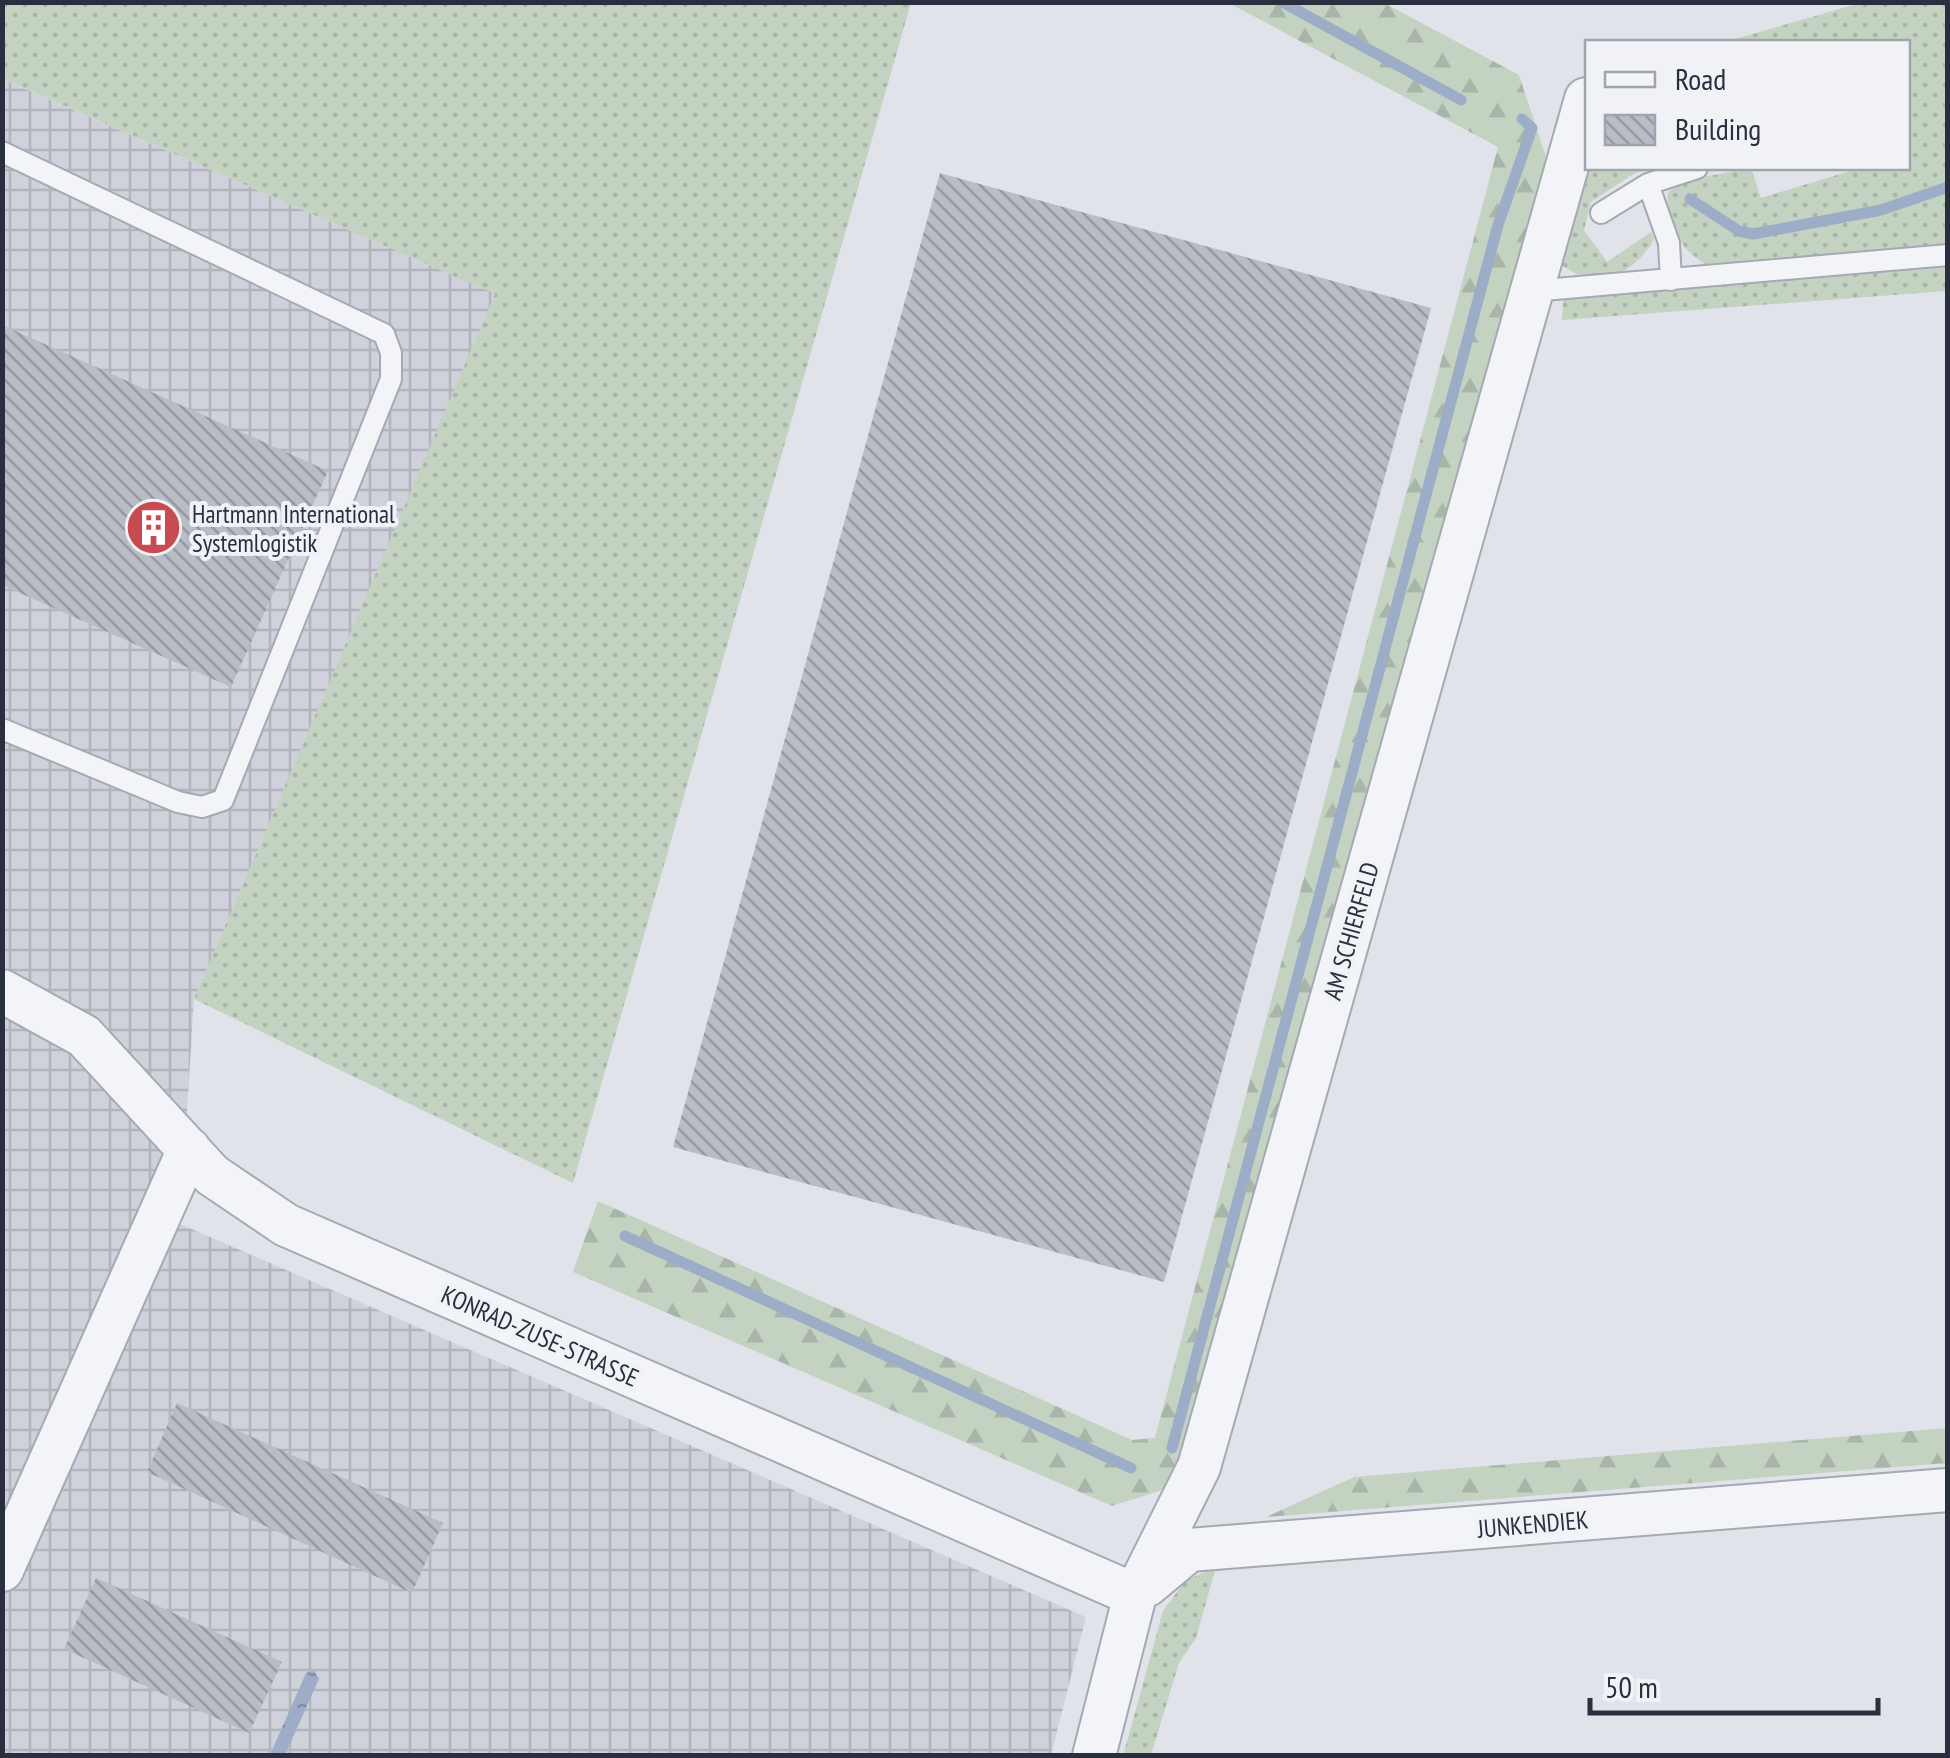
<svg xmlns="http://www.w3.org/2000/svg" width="1950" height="1758" font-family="'PT Sans Narrow',sans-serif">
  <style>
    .industrial { fill: url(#industrial-grid) }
    .grass { fill: url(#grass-dots) }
    .forest { fill: url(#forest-firs) }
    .water { fill: url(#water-ripples) }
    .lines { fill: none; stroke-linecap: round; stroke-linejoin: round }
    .stream { stroke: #9dadc7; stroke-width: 11 }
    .building { fill: url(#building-back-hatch) }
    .lane-casing { stroke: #a6a9b3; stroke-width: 24 }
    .street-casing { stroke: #a6a9b3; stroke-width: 46 }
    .lane { stroke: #f3f4f7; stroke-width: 20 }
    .street { stroke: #f3f4f7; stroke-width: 42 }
    .labels { text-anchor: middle; stroke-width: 8; stroke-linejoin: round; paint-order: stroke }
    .poi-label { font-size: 25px; fill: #2a2f3f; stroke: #f0f2f6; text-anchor: start }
    .street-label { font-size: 25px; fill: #2a2f3f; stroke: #f0f2f6 }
  </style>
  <defs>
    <pattern id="industrial-grid" width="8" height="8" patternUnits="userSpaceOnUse" patternTransform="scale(2.5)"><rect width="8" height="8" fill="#cfd2da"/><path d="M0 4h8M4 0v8" fill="none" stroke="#b2b5bc"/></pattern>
    <pattern id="grass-dots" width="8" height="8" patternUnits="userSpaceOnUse" patternTransform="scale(2.5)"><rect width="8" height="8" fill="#c4d2c2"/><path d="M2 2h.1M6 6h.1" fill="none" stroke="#a9b5a8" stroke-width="1.8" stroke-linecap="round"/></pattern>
    <pattern id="forest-firs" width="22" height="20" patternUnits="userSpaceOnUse" patternTransform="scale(2.5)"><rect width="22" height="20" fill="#c4d2c2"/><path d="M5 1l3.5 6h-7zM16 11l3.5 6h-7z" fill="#a9b5a8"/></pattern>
    <pattern id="water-ripples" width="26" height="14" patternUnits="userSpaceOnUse" patternTransform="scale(2.5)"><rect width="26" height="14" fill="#9dadc7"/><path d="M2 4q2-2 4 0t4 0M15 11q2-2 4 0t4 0" fill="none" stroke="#808da3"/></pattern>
    <pattern id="building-back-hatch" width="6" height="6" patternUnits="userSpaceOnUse" patternTransform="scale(2.5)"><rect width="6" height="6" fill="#b8bcc5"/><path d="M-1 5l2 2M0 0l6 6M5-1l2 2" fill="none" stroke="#9699a1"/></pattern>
  </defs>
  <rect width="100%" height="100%" fill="#e0e3e9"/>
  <path class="industrial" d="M2,79L496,294L194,999L180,1224L1086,1617L1051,1755H3Z"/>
  <path class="grass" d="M3,2L911,3L573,1183L194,999L495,294L3,79Z
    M1860,3H1947V246L1716,269C1684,257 1665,226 1668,192L1682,181L1751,168L1761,198L1860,168H1908V42H1725Z
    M1588,168H1655L1635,173L1591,202L1584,230L1607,262L1651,232L1654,239C1631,280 1589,292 1553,258Z
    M1947,263V291L1562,320L1563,299Z
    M1216,1567L1196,1638L1179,1663L1151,1755L1123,1756L1163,1611L1185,1581Z"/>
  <path class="forest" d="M1229,3H1384L1519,75L1546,157L1193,1454L1178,1485L1112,1506L573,1272L598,1201L1132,1440L1155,1438L1498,147Z
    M1947,1428V1463L1266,1517L1354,1477Z"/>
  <path class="water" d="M314,1671L319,1679L285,1755H270L306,1673Z"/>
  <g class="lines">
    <path class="stream" d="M1282,2L1461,100
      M1690,199L1739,231L1753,234L1881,210L1948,187
      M625,1236L1131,1468
      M1172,1448L1498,225L1532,128L1522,119"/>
  </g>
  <path class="building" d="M940,173L1431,308L1164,1282L673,1147Z
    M2,325L328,471L231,687L2,585Z
    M177,1403L443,1523L412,1593L147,1472Z
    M96,1578L282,1662L249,1733L64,1649Z"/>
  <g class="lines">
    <defs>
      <path id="lane" d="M2,152L384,334L391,353V379L223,800L202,807L178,802L2,729
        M1648,184L1669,243L1671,280
        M1601,213L1648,184L1697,168
        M1532,291L1948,255"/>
      <path id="street" d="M2,991L84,1036L212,1175L286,1225L1135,1595
        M2,1570L189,1149
        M1147,1585L1189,1550L1948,1490
        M1094,1756L1135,1595L1199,1467L1586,99"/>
    </defs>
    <use href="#lane" class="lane-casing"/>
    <use href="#street" class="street-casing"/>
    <use href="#lane" class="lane"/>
    <use href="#street" class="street"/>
  </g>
  <defs>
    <symbol id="building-disc" viewBox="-11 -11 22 22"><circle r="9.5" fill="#c84b52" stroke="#f0f2f6"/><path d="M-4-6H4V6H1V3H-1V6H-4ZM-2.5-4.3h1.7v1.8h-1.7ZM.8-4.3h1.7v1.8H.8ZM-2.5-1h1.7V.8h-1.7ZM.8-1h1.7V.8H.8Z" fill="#fff"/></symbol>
  </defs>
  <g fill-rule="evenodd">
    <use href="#building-disc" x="122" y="496" width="63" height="63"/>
  </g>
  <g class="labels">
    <g class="poi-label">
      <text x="192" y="523">Hartmann International<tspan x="192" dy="29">Systemlogistik</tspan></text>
    </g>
    <g class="street-label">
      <text transform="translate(1351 931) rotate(-74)" y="9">AM SCHIERFELD</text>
      <text transform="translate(540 1336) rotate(24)" y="9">KONRAD-ZUSE-STRASSE</text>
      <text transform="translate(1533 1524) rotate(-5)" y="9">JUNKENDIEK</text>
    </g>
  </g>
  <rect width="1950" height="1758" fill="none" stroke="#2a2f3f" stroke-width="10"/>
  <rect x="1585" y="40" width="325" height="130" fill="#f0f2f6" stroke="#a1a4ad" stroke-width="2.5"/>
  <rect x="1605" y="72" width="50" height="15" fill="#f3f4f7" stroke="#a1a4ad" stroke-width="2.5"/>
  <text x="1675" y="90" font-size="30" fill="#2a2f3f">Road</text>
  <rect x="1605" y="115" width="50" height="30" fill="url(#building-back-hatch)" stroke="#a1a4ad" stroke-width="2.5"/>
  <text x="1675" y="140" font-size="30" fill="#2a2f3f">Building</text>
  <path d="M1590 1698v15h288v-15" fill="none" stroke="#2a2f3f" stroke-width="5"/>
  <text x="1605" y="1698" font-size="30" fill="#2a2f3f" stroke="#f0f2f6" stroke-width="8" paint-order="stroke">50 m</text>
</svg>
